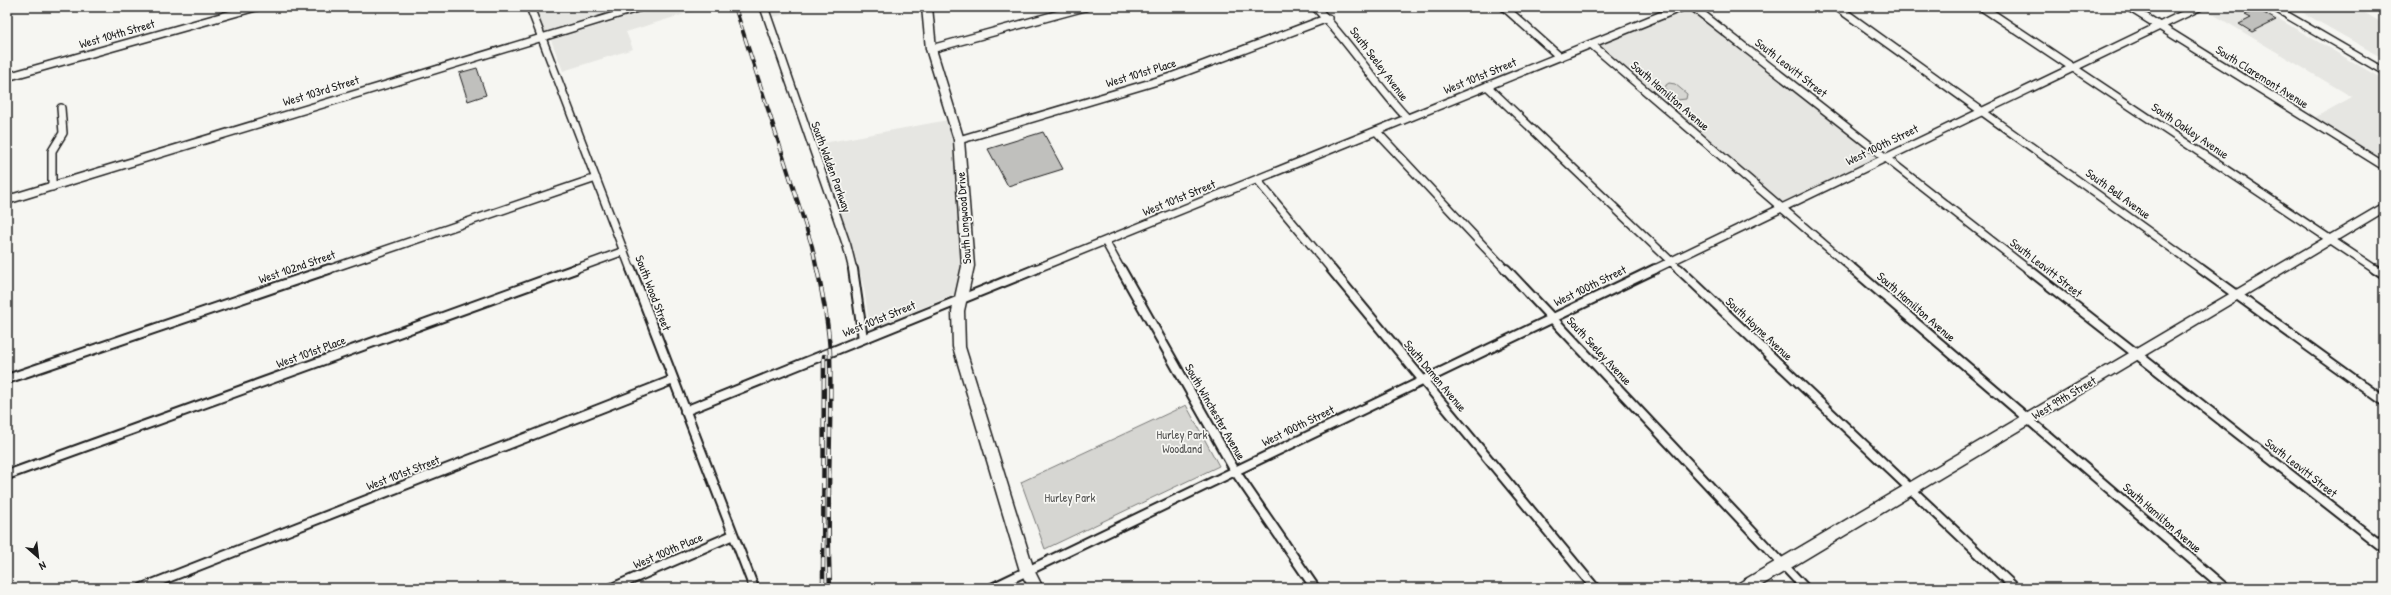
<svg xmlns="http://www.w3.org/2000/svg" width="2391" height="595" font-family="'Patrick Hand',sans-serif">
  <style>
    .built { fill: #e6e6e2 }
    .green { fill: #d6d6d2; stroke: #797977 }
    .building { fill: #c0c0bd; stroke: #1c1c1c }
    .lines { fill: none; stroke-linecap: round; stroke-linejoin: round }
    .street-far1-casing { stroke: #1c1c1c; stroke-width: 10 }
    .street-casing { stroke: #1c1c1c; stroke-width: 12 }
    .secondary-casing { stroke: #1c1c1c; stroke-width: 3 }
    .street-far1 { stroke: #f6f6f2; stroke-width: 7 }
    .street { stroke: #f6f6f2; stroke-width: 8 }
    .secondary { fill: #f6f6f2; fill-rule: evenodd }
    .rail-far1-casing { stroke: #1c1c1c; stroke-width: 4 }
    .rail-casing { stroke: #1c1c1c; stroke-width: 4.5 }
    .rail-far1 { stroke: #f6f6f2; stroke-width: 2.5; stroke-dasharray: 8; stroke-linecap: butt }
    .rail { stroke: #f6f6f2; stroke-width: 3; stroke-dasharray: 10; stroke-linecap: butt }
    .labels { text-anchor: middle; stroke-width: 3.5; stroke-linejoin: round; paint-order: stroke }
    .street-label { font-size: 12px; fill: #1c1c1c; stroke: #f6f6f2 }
    .park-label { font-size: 12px; fill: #545453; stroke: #f6f6f2 }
  </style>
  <rect width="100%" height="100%" fill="#f6f6f2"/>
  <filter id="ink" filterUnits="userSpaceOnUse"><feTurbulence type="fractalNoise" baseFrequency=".025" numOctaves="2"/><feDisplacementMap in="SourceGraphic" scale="8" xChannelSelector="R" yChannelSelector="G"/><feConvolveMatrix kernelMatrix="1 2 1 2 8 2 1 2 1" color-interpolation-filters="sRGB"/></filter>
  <g filter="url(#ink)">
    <path class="built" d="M546,7H626L544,32L535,10Z
      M660,7H707L626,32L633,49L563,71L551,40Z
      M770,7H814L773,17Z
      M2212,7H2258L2384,80V161L2314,118L2352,97L2206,10Z
      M2293,7H2355L2384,24V59Z
      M1689,9L1879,157L1784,203L1599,45Z
      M948,120L954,157L961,264L956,294L870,329L864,288L853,249L818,144Z"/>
    <path class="green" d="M1669,83L1675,84L1687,94L1686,99L1677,100L1665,90L1666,85Z
      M1186,405L1219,466L1045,549L1021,482Z"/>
    <path class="building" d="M2257,9L2276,20L2252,32L2239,24L2251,18L2245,15Z
      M477,68L486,95L468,101L459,73Z
      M1043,132L1063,169L1008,186L988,149Z"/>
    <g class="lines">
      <defs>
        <path id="street-far1" d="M530,7L631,270
          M764,7L847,246L853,270
          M1315,7C1349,41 1374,83 1407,118
          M1504,7L1560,57
          M1693,7L2029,270
          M1837,7L2202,270
          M1982,7L2376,270
          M2129,7L2384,166
          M1591,44L1854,270
          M931,49L1085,7
          M7,77L256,7
          M1487,86L1680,270
          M1376,131L1506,270
          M959,140L1171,77L1328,18
          M1257,180L1332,270
          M52,187V151L63,133L61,108
          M1105,241L1121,270
          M327,270L596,178
          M572,270L624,251
          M1033,270L1682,7
          M1653,270L2199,7"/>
        <path id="street" d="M631,269L754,588
          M853,269L863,339
          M1121,269L1235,471L1315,588
          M1331,269L1595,588
          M1506,269L1805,588
          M1679,269L2015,588
          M1853,269L2225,588
          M2028,269L2384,548
          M2201,269L2384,401
          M2375,269L2384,275
          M7,379L329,269
          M685,411L1036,269
          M7,475L575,269
          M142,588L673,380
          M612,588L733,535
          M992,588L1655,269"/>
        <path id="secondary" d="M632,7H648L646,9L7,204V196Z
          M922,7H932L936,49L964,140L974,266L964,311L965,347L1034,570L1043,588H1029L1020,571L953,347L952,311L962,266L954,140L926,49Z
          M2267,7H2279L2384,68V75Z
          M2384,203V212L1757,588H1737L1739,583Z"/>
      </defs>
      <use href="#street-far1" class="street-far1-casing"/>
      <use href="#street" class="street-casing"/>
      <use href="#secondary" class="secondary-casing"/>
      <use href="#street-far1" class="street-far1"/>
      <use href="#street" class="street"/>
      <use href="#secondary" class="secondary"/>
      <defs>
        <path id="rail-far1" d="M735,7L812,246L817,270"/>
        <path id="rail" d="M817,269C823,296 829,325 830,353C832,431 826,510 830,588
          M823,588L824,356"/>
      </defs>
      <use href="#rail-far1" class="rail-far1-casing"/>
      <use href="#rail" class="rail-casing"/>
      <use href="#rail-far1" class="rail-far1"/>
      <use href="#rail" class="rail"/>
    </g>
  </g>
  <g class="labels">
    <g class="street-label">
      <text transform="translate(117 34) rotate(-16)" y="4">West 104th Street</text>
      <text transform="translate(1379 64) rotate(53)" y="4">South Seeley Avenue</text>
      <text transform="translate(1791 68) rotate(38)" y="4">South Leavitt Street</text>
      <text transform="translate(1141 73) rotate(-17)" y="4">West 101st Place</text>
      <text transform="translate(1480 76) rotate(-22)" y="4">West 101st Street</text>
      <text transform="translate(2262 77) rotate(32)" y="4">South Claremont Avenue</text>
      <text transform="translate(321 91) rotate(-17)" y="4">West 103rd Street</text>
      <text transform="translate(1670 96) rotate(41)" y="4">South Hamilton Avenue</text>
      <text transform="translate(2190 131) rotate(34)" y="4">South Oakley Avenue</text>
      <text transform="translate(1882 145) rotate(-26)" y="4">West 100th Street</text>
      <text transform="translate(831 167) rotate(70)" y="4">South Walden Parkway</text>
      <text transform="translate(2118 194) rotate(36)" y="4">South Bell Avenue</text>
      <text transform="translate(1179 198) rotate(-22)" y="4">West 101st Street</text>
      <text transform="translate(964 218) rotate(-94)" y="4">South Longwood Drive</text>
      <text transform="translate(297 267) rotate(-19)" y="4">West 102nd Street</text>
      <text transform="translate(2046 268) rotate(38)" y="4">South Leavitt Street</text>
      <text transform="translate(1590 286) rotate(-26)" y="4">West 100th Street</text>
      <text transform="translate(653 293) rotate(69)" y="4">South Wood Street</text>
      <text transform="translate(1916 307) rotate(41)" y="4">South Hamilton Avenue</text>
      <text transform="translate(879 319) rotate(-22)" y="4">West 101st Street</text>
      <text transform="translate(1759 329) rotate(43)" y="4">South Hoyne Avenue</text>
      <text transform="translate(1599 351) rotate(47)" y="4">South Seeley Avenue</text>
      <text transform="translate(311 352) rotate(-20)" y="4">West 101st Place</text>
      <text transform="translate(1435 376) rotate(50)" y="4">South Damen Avenue</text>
      <text transform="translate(2064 398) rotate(-31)" y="4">West 99th Street</text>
      <text transform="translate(1215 412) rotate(60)" y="4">South Winchester Avenue</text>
      <text transform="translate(1298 426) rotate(-26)" y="4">West 100th Street</text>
      <text transform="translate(2301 468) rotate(38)" y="4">South Leavitt Street</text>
      <text transform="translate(403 473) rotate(-21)" y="4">West 101st Street</text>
      <text transform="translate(2162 518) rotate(41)" y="4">South Hamilton Avenue</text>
      <text transform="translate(668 551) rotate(-23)" y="4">West 100th Place</text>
    </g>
    <g class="park-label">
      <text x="1182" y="439">Hurley Park<tspan x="1182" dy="14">Woodland</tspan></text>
      <text x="1070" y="502">Hurley Park</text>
    </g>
  </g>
  <rect width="2391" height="595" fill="none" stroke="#f6f6f2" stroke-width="24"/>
  <rect x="12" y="12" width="2367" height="571" fill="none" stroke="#1c1c1c" stroke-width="1.5" filter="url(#ink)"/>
  <g transform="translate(38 557) rotate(152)" stroke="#f6f6f2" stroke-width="3" paint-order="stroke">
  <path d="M0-3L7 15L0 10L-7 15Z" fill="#1c1c1c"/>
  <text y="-6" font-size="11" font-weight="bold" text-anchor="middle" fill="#1c1c1c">N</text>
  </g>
</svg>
